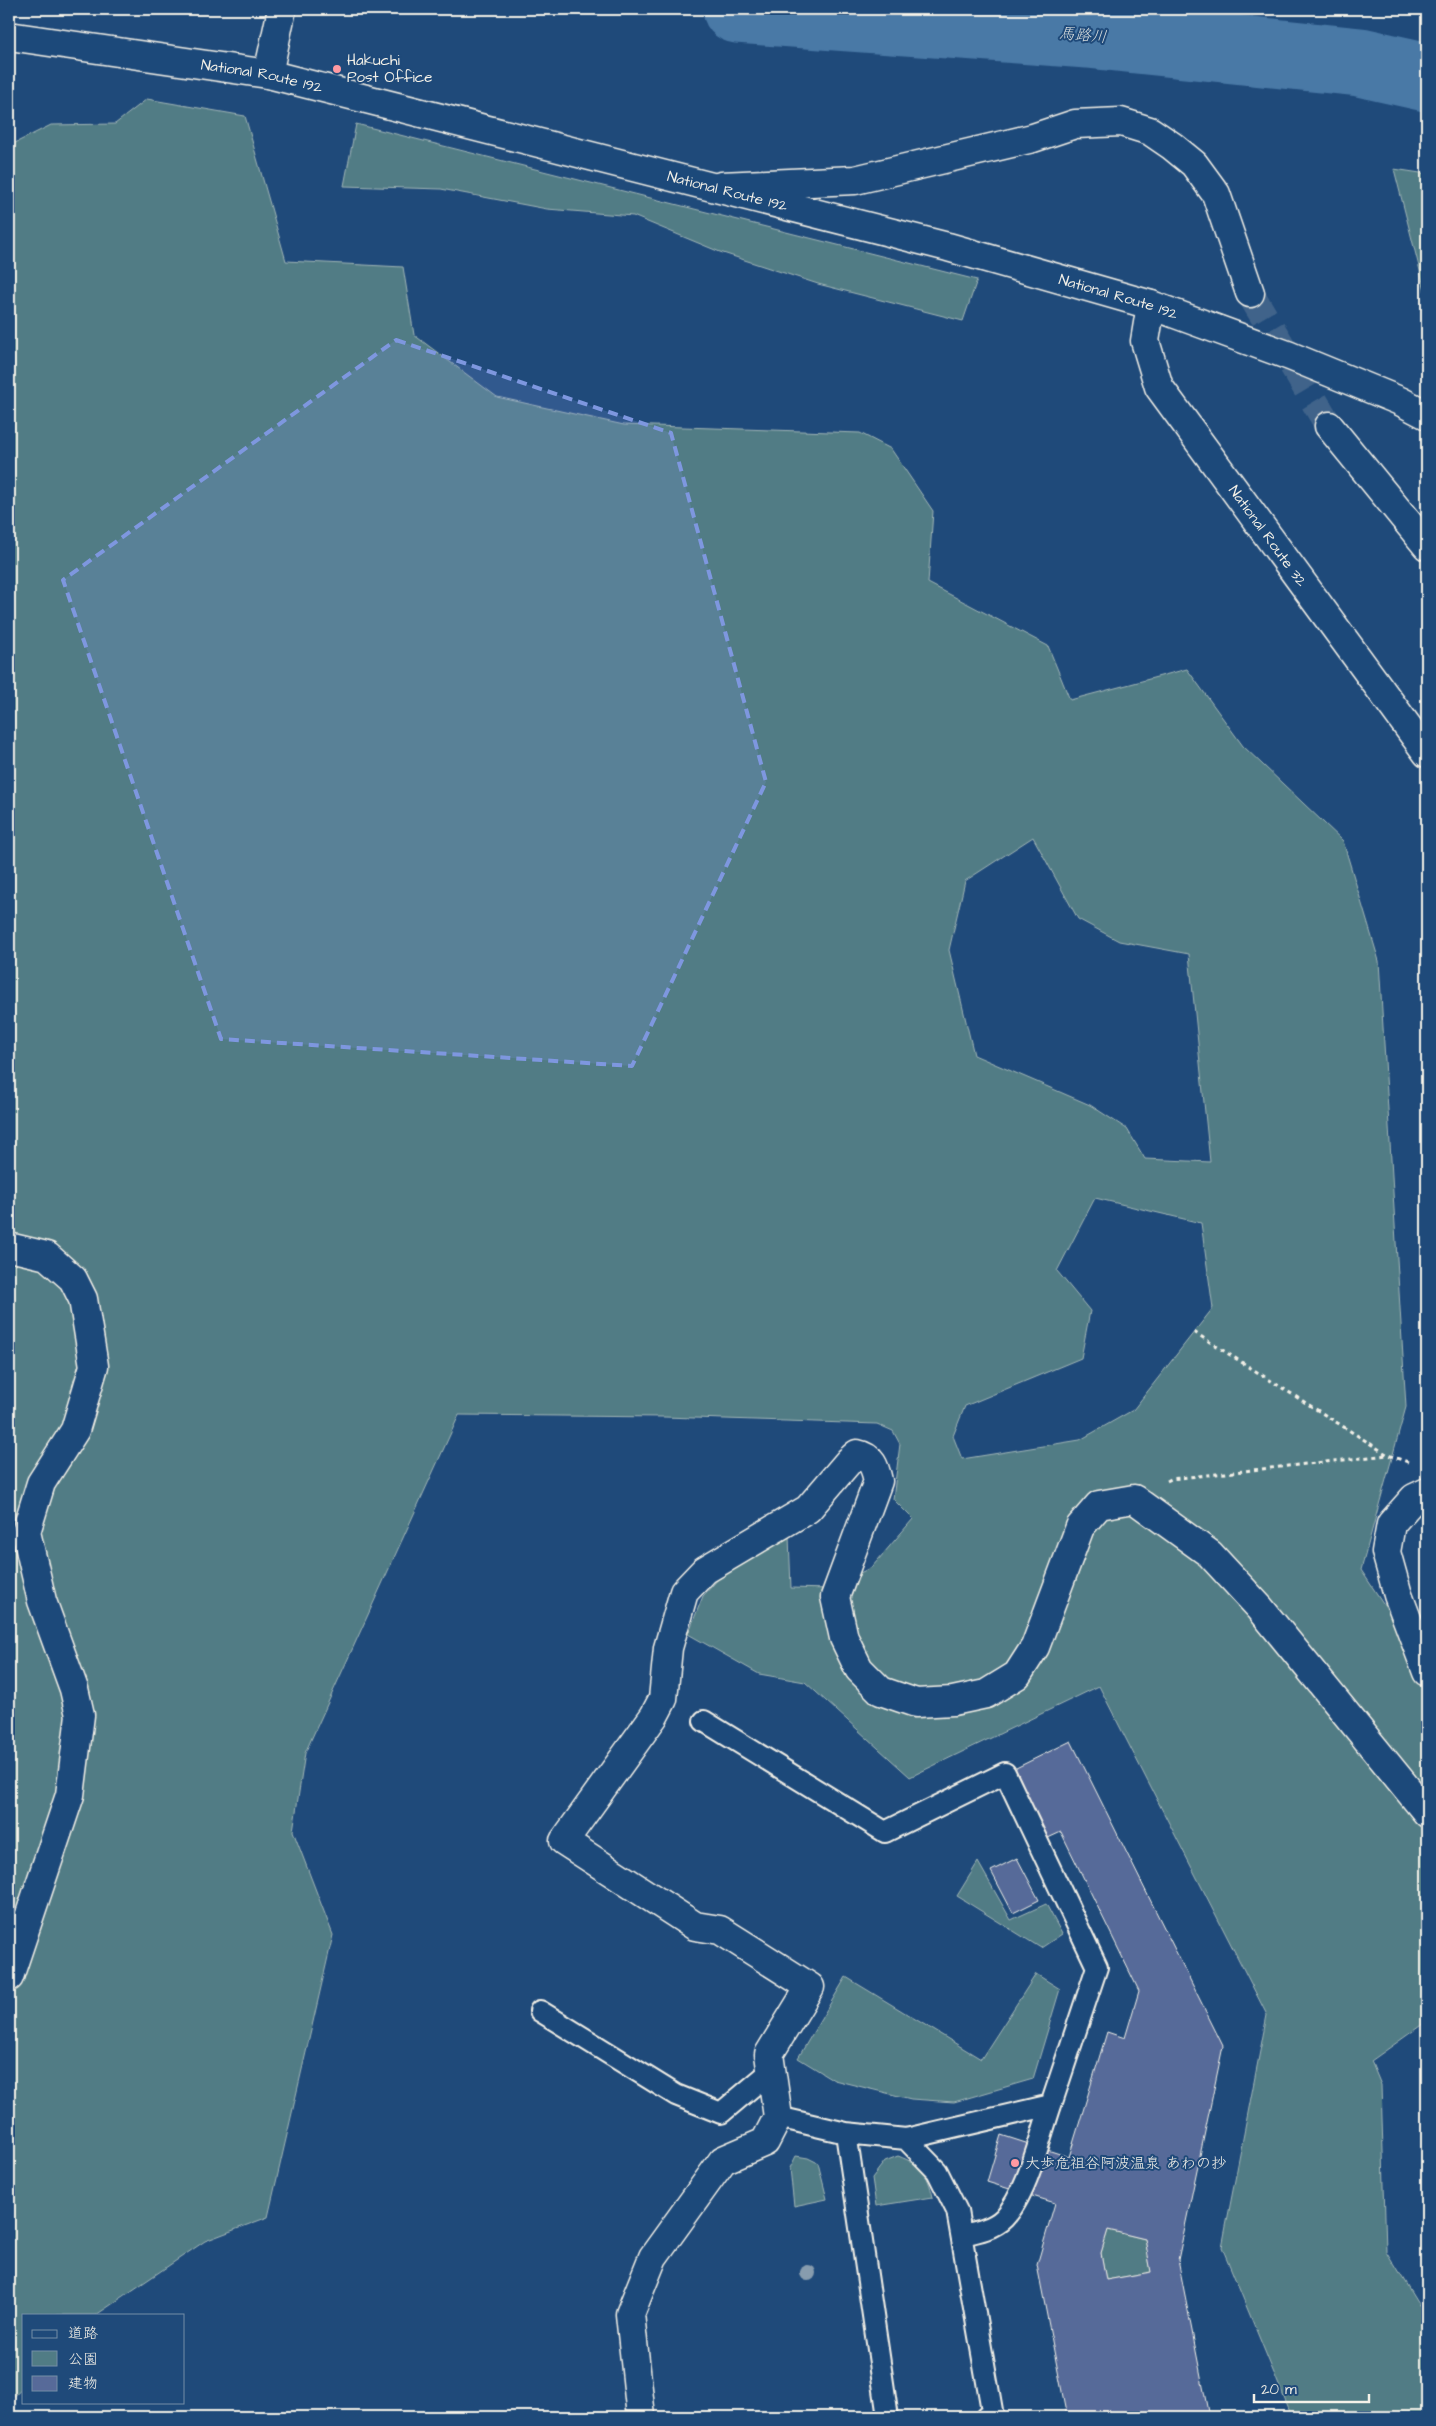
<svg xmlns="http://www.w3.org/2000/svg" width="1436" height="2426" font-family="'Architects Daughter','Klee One',sans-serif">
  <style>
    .green { fill: #517c85; stroke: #a2b6b6; fill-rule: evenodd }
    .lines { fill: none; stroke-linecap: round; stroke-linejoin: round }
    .stream { stroke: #8ea9c0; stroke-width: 11 }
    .river { stroke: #4a79a6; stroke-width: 69 }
    .building { fill: #576a99; stroke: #f4f1e8; fill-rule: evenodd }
    .minor-tunnel { stroke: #3f638a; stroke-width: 28; stroke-dasharray: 28 14; stroke-linecap: butt }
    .service-casing { stroke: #f4f1e8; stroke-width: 24 }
    .minor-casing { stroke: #f4f1e8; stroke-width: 31 }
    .secondary-casing { stroke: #f4f1e8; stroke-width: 31 }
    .trunk-casing { stroke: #f4f1e8; stroke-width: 31 }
    .path { stroke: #f4f1e8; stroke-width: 3; stroke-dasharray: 4 4; stroke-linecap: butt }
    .service { stroke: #1f4a7a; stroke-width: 20 }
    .minor { stroke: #1f4a7a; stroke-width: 28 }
    .secondary { stroke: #1f4a7a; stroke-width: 28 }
    .trunk { stroke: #1f4a7a; stroke-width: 28 }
    .tree { fill: #879cae }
    .marked { fill: #7e97df; fill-opacity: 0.2; stroke: #7e97df; stroke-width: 4; stroke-dasharray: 10 6; stroke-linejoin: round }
    .poi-dot { fill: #ff9aa2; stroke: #1f4a7a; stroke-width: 2 }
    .labels { text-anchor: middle; stroke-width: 4; stroke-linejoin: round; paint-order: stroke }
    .poi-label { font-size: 15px; fill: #f4f1e8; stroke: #1f4a7a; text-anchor: start }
    .street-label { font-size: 15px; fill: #f4f1e8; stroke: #1f4a7a }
    .water-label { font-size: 16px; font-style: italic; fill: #dadfde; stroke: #1f4a7a }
  </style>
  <rect width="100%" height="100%" fill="#1f4a7a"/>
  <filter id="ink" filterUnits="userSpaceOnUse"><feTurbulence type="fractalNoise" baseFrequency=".02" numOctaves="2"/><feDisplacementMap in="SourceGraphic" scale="10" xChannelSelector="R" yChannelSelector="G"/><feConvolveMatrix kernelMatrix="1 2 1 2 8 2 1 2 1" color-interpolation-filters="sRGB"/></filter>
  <g filter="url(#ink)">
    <path class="green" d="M147,99L245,116L286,261L403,267L414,335L497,397L624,425L860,433L891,449L933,511L928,583L1048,646L1070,700L1187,669L1243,746L1343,841L1379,961L1406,1407L1361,1570L1427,1669V2021L1371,2061L1381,2085L1386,2251L1427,2318V2417H1292L1222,2247L1267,2015L1099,1686L910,1777L805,1682L759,1674L688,1634L703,1596L720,1577L789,1536L791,1588L828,1589L872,1567L913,1519L893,1499L900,1444L893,1431L877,1424L664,1417L459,1415L305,1753L293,1831L333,1935L268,2217L205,2241L96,2315H24V2387L9,2401V146L51,125L115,124ZM1033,837L1078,919L1119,941L1189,954L1210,1162L1145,1159L1127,1129L1090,1105L974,1055L949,950L965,881ZM1095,1198L1201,1223L1213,1308L1133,1410L1080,1440L962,1459L953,1436L965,1406L1081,1358L1090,1311L1057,1271Z
      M356,124L977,280L963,321L818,284L720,252L633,216L547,209L441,189L344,186Z
      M1394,169L1427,174V298Z
      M978,1862L1011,1920L1046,1904L1062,1934L1041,1948L957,1896Z
      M1036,1974L1060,1989L1033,2079L954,2102L911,2099L834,2080L798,2058L846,1977L981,2059Z
      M796,2156L808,2158L818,2163L827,2199L794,2206L790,2168Z
      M898,2156C922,2165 927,2172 933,2197L876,2206L872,2178L885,2161Z
      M1108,2230L1145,2239L1151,2272L1106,2280L1101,2253Z"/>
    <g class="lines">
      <path class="stream" d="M1088,34L1091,9"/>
      <path class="river" d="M737,9L1088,34L1360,62L1427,77"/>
    </g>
    <path class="building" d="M1071,1741L1223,2046L1178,2260L1209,2417H1067L1037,2265L1055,2203L987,2182L1001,2135L1069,2157L1107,2032L1125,2038L1139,1991L1061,1832L1048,1838L1014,1769ZM1108,2230L1145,2239L1151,2272L1106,2280L1101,2253Z
      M1017,1858L1039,1900L1013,1913L991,1871Z"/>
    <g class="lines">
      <path class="minor-tunnel" d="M1250,293L1329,426"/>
      <defs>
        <path id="service" d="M704,1721L885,1832L1005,1773L1097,1967L1051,2105L906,2139
          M540,2011L676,2095L721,2113L771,2071
          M778,2117L846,2133L906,2139L937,2171L957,2211L993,2416L986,2417
          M846,2133L888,2417
          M962,2235C976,2232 993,2229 1004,2218C1027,2194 1040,2137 1051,2105"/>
        <path id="minor" d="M721,186L855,180L1033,138L1075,124L1121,122L1150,131L1172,146L1194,164L1216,194L1250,293
          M1329,426L1427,546
          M9,1247L47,1256L73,1279L83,1299L94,1366L75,1430L41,1483L26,1532L42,1601L74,1689L80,1715L70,1795L9,1977
          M1427,1492L1414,1498L1391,1524L1386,1552L1398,1595L1427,1672
          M641,2417L630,2314L653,2257L723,2160L765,2142L778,2117L769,2054L810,1987L720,1930L695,1926L564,1841L654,1716L663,1699L668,1648L684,1592L705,1570L808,1509L849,1461L857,1454C872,1457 875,1467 878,1481L835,1597L844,1638L859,1669L881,1691L916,1703L953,1701L986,1694L1017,1675L1035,1647L1080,1527L1099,1505L1134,1499L1210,1554L1260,1608L1427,1813"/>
        <path id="secondary" d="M268,74L282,9"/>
        <g id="trunk">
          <path id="s1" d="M9,36L268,74L948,247L1151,305L1290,356L1400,401L1427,415"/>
          <path id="s2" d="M1151,305L1145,341L1159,387L1427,753"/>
        </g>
      </defs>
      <use href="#service" class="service-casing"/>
      <use href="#minor" class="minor-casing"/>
      <use href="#secondary" class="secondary-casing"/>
      <use href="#trunk" class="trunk-casing"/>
      <path class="path" d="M1194,1332L1388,1455
        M1167,1481L1171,1479L1388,1455L1408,1462"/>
      <use href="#service" class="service"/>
      <use href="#minor" class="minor"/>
      <use href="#secondary" class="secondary"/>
      <use href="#trunk" class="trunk"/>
    </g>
    <circle class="tree" cx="808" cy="2273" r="8"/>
  </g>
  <path class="marked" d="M396,340L671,433L766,782L632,1066L221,1039L63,580Z"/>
  <g class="poi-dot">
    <circle cx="337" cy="69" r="5"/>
    <circle cx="1015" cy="2163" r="5"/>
  </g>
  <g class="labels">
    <g class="poi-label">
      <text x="347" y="65">Hakuchi<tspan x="347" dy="17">Post Office</tspan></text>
      <text x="1025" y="2168">大歩危祖谷阿波温泉 あわの抄</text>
    </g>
    <g class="street-label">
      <text dy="5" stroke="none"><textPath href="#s1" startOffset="256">National Route 192</textPath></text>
      <text dy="5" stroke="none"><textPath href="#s1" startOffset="736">National Route 192</textPath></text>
      <text dy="5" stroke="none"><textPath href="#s1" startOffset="1141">National Route 192</textPath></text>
      <text dy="5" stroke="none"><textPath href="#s2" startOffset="269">National Route 32</textPath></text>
    </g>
    <g class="water-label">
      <text transform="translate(1083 34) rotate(5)" y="6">馬路川</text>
    </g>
  </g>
  <rect width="1436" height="2426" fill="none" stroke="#1f4a7a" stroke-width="30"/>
  <rect x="15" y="15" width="1406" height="2396" fill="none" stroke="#f4f1e8" stroke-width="2" filter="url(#ink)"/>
  <rect x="22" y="2314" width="162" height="90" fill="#1f4a7a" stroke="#748da6"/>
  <rect x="32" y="2330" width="25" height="8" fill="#1f4a7a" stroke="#748da6"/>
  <text x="68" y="2338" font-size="15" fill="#f4f1e8">道路</text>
  <rect x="32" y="2351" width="25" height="15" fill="#517c85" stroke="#748da6"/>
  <text x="68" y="2364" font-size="15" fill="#f4f1e8">公園</text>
  <rect x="32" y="2376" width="25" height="15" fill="#576a99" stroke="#748da6"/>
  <text x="68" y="2388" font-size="15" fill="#f4f1e8">建物</text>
  <path d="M1254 2394v8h115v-8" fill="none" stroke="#f4f1e8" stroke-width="2.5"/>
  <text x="1261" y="2394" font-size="15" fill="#f4f1e8" stroke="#1f4a7a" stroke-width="4" paint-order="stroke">20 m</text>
</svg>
